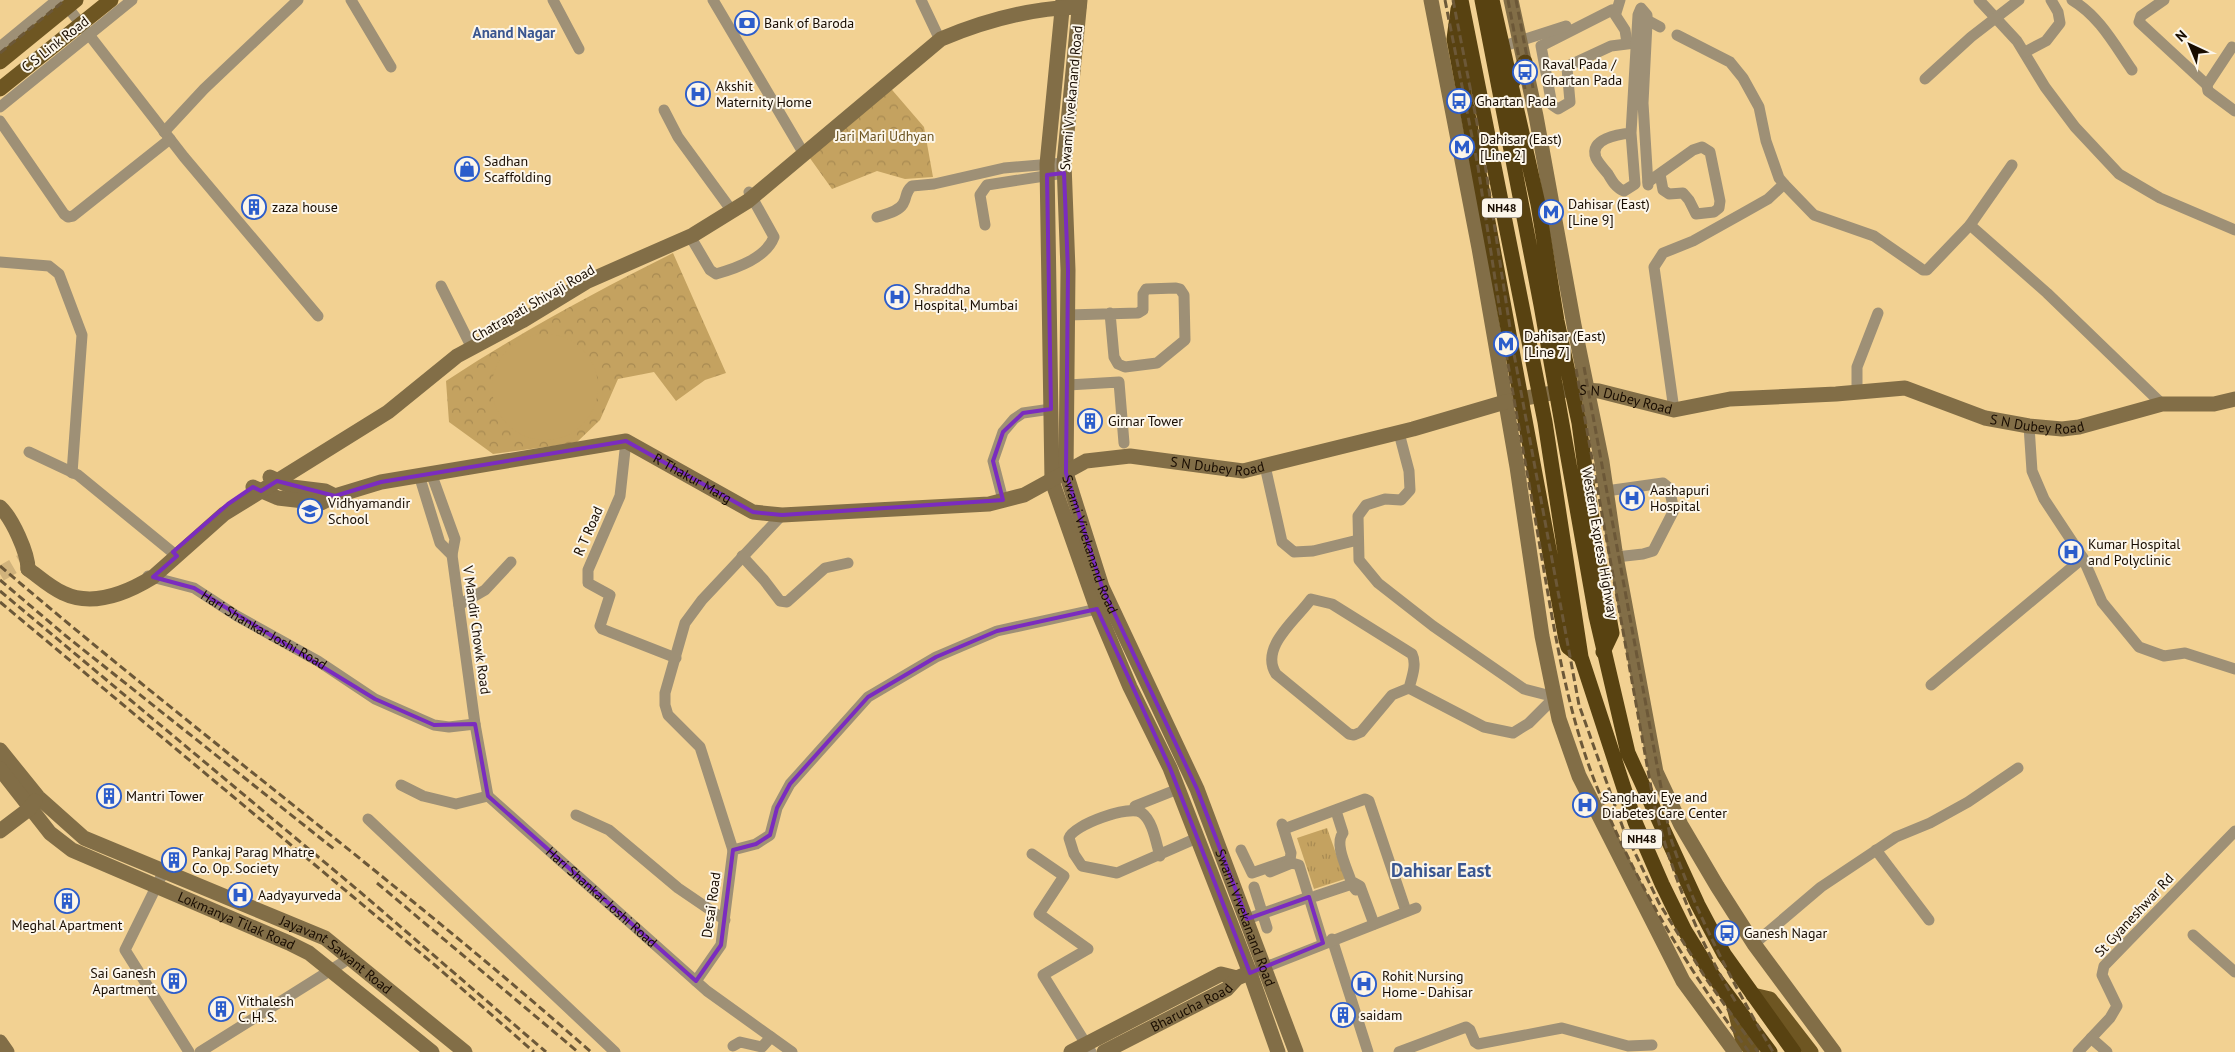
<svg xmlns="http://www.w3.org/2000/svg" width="2235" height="1052" font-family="'PT Sans',sans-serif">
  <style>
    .grass { fill: url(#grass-tufts) }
    .park { fill: url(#park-crowns) }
    .pitch { fill: #c4a260 }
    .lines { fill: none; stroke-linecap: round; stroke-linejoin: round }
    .secondary-tunnel { stroke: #d1b37c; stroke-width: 15; stroke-dasharray: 15 8; stroke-linecap: butt }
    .street { stroke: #9e9076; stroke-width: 11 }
    .secondary { stroke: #826e47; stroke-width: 15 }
    .primary { stroke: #6e5622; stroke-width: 15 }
    .highway { stroke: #584211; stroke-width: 15 }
    .rail { stroke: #6c5838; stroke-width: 3; stroke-dasharray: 8 4; stroke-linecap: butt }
    .marked { fill: none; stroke: #7b2cbf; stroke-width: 4; stroke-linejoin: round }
    .labels { text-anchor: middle; stroke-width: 4; stroke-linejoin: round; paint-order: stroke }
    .shield { fill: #fcf6ea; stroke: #5c5246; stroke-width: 1 }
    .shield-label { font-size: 12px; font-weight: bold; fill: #180c00 }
    .poi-label { font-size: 14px; fill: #180c00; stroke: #fcf6ea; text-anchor: start }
    .street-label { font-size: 14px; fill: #180c00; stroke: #fcf6ea }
    .park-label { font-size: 14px; fill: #6c5422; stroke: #fcf6ea }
    .neighbourhood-label { font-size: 15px; font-weight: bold; fill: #3a5690; stroke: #fcf6ea }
    .district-label { font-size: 19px; font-weight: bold; fill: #3a5690; stroke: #fcf6ea }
  </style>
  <defs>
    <pattern id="grass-tufts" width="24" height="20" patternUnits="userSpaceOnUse" patternTransform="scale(1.25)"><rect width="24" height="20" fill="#c4a260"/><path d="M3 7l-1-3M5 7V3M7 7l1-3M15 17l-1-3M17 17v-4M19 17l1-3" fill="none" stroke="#a88a52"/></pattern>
    <pattern id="park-crowns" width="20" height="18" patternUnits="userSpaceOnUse" patternTransform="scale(1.25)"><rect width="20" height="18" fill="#c4a260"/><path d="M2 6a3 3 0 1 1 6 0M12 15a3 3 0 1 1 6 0" fill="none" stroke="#a88a52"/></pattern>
  </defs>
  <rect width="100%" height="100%" fill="#f2d192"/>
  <path class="grass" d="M1327,828L1345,879L1314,889L1297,838Z"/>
  <path class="park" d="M887,84L924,127L933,177L905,179L877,171L832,189L807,154Z
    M673,253L726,373L705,380L676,401L654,372L618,379L600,420L576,443L493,454L449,422L446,381C519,333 595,292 673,253Z"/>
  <path class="pitch" d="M492 387a53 53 0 1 1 106 0a53 53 0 1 1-106 0Z"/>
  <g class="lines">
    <path class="secondary-tunnel" d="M0,574L24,560"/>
    <g class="street">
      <path d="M62,0L184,157L318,316"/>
      <path d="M351,0L391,67"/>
      <path d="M553,0L579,49"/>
      <path d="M713,0L804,154"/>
      <path d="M921,0L940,40"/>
      <path d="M1979,0L2017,41L2045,87L2075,127L2119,174L2160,198L2235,230"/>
      <path d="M2072,0C2099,16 2114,44 2132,70"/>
      <path d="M2164,0L2141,16L2139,22L2207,85"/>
      <path d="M1616,13L1620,0"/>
      <path d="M1647,20L1660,27"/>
      <path d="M1677,35L1730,62L1743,78L1759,107L1766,141L1779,178L1784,184"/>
      <path d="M1627,43L1625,30L1612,10L1541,46L1552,105L1558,109L1570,102L1567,68L1570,65L1611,46L1643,42"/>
      <path d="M1504,46L1566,26"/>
      <path d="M0,47L57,0"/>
      <path d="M2232,47L2207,85L2208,91L2235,111"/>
      <path d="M2025,52L2046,41L2060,23L2058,12L2051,0"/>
      <path d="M1925,79L1971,37L2019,0"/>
      <path d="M0,107L132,0"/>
      <path d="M664,110L678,137L732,211"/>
      <path d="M0,121L64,214L68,217L73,216L170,139"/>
      <path d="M164,132L204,89L298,0"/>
      <path d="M1631,133C1619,134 1588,139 1596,158C1599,164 1604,169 1608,174C1612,181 1616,188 1624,191L1635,184L1631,133L1638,15L1641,8L1647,15V23L1643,103L1648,185"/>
      <path d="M1648,182L1693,150L1702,147L1710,152L1720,201L1719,208L1714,212L1696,214L1689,200L1683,193L1669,194L1663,190L1660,174"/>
      <path d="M877,217C886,214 898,212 903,204C908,196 904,193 912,186L934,184L1004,168L1064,163"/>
      <path d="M985,225L980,195L987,185L1064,173"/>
      <path d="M1970,225L2047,293L2162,404"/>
      <path d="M690,236L710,270L716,274C737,268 766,258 774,237L749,192"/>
      <path d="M0,262L49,266L59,274L82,335L72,473"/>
      <path d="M441,286L472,348"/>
      <path d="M1068,315L1138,313L1143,310V294L1146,289L1176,288L1180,289L1184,295L1185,340L1157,363L1125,367L1118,364L1114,357L1110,313"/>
      <path d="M1068,385L1119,382L1124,443"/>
      <path d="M1857,392V367L1878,313"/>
      <path d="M1674,410L1654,267L1663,253L1693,241L1745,212L1768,199L1784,184L1814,215L1874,236L1923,270H1927L1970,225L2012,165"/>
      <path d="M2029,426L2032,471L2044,499L2083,558L2102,602L2139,647L2164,656L2185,653L2235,669"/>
      <path d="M1399,433L1409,471L1410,490L1401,500L1385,499L1366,505L1358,516L1359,560L1378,583L1433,626L1524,689L1555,697"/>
      <path d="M626,441L620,496L588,570V583L610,595L600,626L602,629L676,658"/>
      <path d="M29,452L78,475L177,556"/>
      <path d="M1265,466L1282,542L1294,552L1313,551L1358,540"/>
      <path d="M431,473L455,539L452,555"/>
      <path d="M419,475L440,543L452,555L475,724L488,796"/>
      <path d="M1606,491L1663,483L1669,488L1674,510L1653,551L1643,554L1616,557"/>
      <path d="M1003,500L993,461L1003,432L1014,419L1023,413L1051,409"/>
      <path d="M742,556L764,580L780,601L787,602L825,568L848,563"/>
      <path id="s1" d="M148,576L194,588L237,616L318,661L375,699L434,725L449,727L475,724"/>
      <path d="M459,605L485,590L511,562"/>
      <path d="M1931,685L2083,558"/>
      <path d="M1409,688C1412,677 1417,664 1412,654L1332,604L1311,599C1297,619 1259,647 1276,674L1349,734L1354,735L1361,732L1392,695L1409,688L1484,727L1513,733L1529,723L1555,697"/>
      <path d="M401,785L423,796L456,804L488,796"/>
      <path id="s2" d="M488,796L707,991L792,1052"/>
      <path d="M1135,806L1178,789"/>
      <path d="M1336,811L1343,833C1334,844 1347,868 1351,881L1360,886L1374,924"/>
      <path d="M576,815L609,830L678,888L725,920"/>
      <path d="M368,819L615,1052"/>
      <path d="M1284,829L1365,799L1369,801L1406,911"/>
      <path d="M733,850L700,747L668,715L665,705V693L685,623L702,600L782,515"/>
      <path d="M1241,850L1252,873L1290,860L1291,853L1282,824"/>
      <path d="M1876,850L1929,920"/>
      <path d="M1032,854L1064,876L1039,914L1088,949L1043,975L1091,1052"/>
      <path d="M1160,856C1156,843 1153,821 1142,813C1130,804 1073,825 1069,838L1074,854L1082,866L1117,873L1197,838"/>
      <path d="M164,871L125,950L189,1052"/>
      <path d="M1270,872L1292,863L1299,865L1323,943"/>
      <path d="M1254,887L1267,928"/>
      <path d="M1316,896L1349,885H1352L1356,890"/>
      <path d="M1247,919L1309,897"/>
      <path d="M2193,935L2235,972"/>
      <path d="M1332,939L1368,1052"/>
      <path d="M1754,944L1821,887L1896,837L1930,823L1968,802L2018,768"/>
      <path d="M1258,970L1416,908"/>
      <path d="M696,981L721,945L733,850L756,844L770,835L777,808L790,784L868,697L936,657L997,631L1097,609"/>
      <path d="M2091,1038L2107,1052"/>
      <path d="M733,1046L740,1042L762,1047L771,1037"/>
      <path d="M200,1052L350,958"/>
      <path d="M1399,1052L1466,1027L1470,1030L1475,1042L1478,1044L1562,1028L1628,1046L1652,1045"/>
      <path d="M2078,1052L2110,1018L2117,1006L2102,975L2104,966L2235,831"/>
    </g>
    <g class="secondary">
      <path d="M1063,0L1047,164L1052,481L1097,609L1130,687L1170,768L1250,973L1278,1052"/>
      <path id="s3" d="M1080,0L1064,163L1068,270L1066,473L1102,587L1197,789L1296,1052"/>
      <path d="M1431,0L1479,248L1517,467L1542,636L1559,719L1579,776L1683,981L1735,1052"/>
      <path d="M1511,0L1536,116L1574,325L1602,462L1615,551L1656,772L1681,825L1717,886L1754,944L1834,1052"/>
      <path d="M270,477L292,487L325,491L335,496"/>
      <path id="s4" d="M253,487L278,498L321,503L335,496L381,482L626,441L753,512L782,515L989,504L1024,495L1086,461L1130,456L1243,471L1413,429L1505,402L1572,389L1599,391L1674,410L1730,399L1836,394L1905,388L1985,418L2029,426L2062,429L2079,427L2162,404H2214L2235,399"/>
      <path d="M0,507C12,518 28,553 28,569"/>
      <path d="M28,569C39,577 51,588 63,593C92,607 127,593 153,577L224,514L388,412L457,356L522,321L586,282L693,235L748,201L941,39C986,20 1030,8 1079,7"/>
      <path id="s5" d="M0,750L38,797L84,838L325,938L465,1052"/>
      <path id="s6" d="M0,769L50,833L72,850L289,943L309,953L432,1052"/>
      <path d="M0,831L29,809L35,801"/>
      <path d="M0,1042L7,1052"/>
      <path d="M1071,1052L1221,974L1237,978"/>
      <path id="s7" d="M1104,1052L1227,989L1237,978L1244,975"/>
    </g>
    <path class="primary" d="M0,62L76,0
      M0,89L111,0
      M1753,995L1770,999L1811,1052
      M1734,1007L1742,1037L1752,1052"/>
    <path class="highway" d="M1461,0L1545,422L1581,657L1635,822L1662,884L1685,931L1711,973L1770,1052
      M1482,0L1541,305L1596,616L1628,753L1698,905L1724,954L1794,1052
      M1492,0L1538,204L1557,321L1579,423L1594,534L1612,633L1603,652
      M1458,9L1454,39L1566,640L1568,647L1581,657
      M1512,83L1525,62"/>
    <path class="rail" d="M1445,0L1478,167L1501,318
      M1453,0L1485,164L1514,354L1579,705L1623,828L1659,903L1705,977L1758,1052
      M1508,0L1525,89
      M1516,0L1533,88
      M0,53L65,0
      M1506,352C1517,419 1530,486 1541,553C1554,629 1566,705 1593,777C1631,877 1686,966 1749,1052
      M1584,367L1670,836C1695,913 1732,982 1773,1052
      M1576,369L1654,804C1672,876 1699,941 1737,1004
      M0,566C194,732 400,883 591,1052
      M0,580L66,636L334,849
      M0,591L359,891L546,1052
      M0,602L436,966L534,1052
      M377,883L578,1052"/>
  </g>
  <path class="marked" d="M1064,173L1068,270L1066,473L1102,587L1197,789L1247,919L1309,897L1323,943L1250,973L1170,768L1097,609L997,631L936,657L868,697L790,784L777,808L770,835L756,844L733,850L721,945L696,981L488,796L475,724L434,725L375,699L194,588L153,577L177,556L173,552L228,504L253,487L261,491L277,481L335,496L381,482L626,441L753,512L782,515L1003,500L993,461L1003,432L1023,413L1051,409L1047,175Z"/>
  <defs>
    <symbol id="bank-ring" viewBox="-11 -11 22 22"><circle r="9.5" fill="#fcf6ea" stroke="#2c5dcb" stroke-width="1.5"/><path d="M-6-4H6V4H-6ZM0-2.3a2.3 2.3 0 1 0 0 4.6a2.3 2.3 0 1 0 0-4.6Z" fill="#2c5dcb"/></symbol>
    <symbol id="bus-ring" viewBox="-11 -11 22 22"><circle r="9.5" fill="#fcf6ea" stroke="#2c5dcb" stroke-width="1.5"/><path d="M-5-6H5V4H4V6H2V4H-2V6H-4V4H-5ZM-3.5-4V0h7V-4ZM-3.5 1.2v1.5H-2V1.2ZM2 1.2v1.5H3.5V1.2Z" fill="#2c5dcb"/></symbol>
    <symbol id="hospital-ring" viewBox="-11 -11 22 22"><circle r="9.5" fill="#fcf6ea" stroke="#2c5dcb" stroke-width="1.5"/><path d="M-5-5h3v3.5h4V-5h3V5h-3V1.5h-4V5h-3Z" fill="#2c5dcb"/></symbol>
    <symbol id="metro-ring" viewBox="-11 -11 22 22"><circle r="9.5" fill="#fcf6ea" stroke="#2c5dcb" stroke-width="1.5"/><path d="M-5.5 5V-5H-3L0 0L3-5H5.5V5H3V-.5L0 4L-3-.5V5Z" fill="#2c5dcb"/></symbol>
    <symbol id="shop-ring" viewBox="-11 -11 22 22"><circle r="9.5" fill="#fcf6ea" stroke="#2c5dcb" stroke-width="1.5"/><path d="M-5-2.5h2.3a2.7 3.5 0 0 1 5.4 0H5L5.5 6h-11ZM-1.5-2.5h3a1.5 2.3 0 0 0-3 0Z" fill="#2c5dcb"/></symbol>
    <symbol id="building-ring" viewBox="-11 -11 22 22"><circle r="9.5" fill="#fcf6ea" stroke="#2c5dcb" stroke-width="1.5"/><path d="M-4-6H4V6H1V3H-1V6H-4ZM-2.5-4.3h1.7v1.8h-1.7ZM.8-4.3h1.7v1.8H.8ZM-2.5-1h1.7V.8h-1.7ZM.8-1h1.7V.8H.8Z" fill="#2c5dcb"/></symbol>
    <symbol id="school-ring" viewBox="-11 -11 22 22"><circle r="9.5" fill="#fcf6ea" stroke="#2c5dcb" stroke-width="1.5"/><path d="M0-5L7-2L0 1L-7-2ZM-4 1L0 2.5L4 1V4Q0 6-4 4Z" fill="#2c5dcb"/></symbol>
  </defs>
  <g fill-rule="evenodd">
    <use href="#bank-ring" x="733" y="9" width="28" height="28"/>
    <use href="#bus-ring" x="1511" y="58" width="28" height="28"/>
    <use href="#hospital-ring" x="684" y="80" width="28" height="28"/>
    <use href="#bus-ring" x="1445" y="87" width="28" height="28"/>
    <use href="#metro-ring" x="1448" y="133" width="28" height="28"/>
    <use href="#shop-ring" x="453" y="155" width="28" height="28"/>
    <use href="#building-ring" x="240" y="193" width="28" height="28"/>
    <use href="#metro-ring" x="1537" y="198" width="28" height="28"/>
    <use href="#hospital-ring" x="883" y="283" width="28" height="28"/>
    <use href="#metro-ring" x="1492" y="330" width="28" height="28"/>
    <use href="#building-ring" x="1076" y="407" width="28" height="28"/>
    <use href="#hospital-ring" x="1618" y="484" width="28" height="28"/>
    <use href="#school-ring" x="296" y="497" width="28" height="28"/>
    <use href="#hospital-ring" x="2057" y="538" width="28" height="28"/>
    <use href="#building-ring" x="95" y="782" width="28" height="28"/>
    <use href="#hospital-ring" x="1571" y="791" width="28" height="28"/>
    <use href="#building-ring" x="160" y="846" width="28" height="28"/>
    <use href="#hospital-ring" x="226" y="881" width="28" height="28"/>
    <use href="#building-ring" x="53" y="887" width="28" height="28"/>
    <use href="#bus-ring" x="1713" y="919" width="28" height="28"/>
    <use href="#building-ring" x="160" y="967" width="28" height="28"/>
    <use href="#hospital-ring" x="1350" y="970" width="28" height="28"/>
    <use href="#building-ring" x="207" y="995" width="28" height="28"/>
    <use href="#building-ring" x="1329" y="1001" width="28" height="28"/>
  </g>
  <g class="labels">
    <g class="shield">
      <rect x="1482" y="198.5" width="40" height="19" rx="4"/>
      <rect x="1622" y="829.5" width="40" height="19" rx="4"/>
    </g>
    <g class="shield-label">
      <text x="1502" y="212">NH48</text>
      <text x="1642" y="843">NH48</text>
    </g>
    <g class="poi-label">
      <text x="764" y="28">Bank of Baroda</text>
      <text x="1542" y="69">Raval Pada /<tspan x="1542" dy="16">Ghartan Pada</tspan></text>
      <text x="716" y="91">Akshit<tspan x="716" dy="16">Maternity Home</tspan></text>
      <text x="1476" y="106">Ghartan Pada</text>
      <text x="1480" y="144">Dahisar (East)<tspan x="1480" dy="16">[Line 2]</tspan></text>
      <text x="484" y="166">Sadhan<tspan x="484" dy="16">Scaffolding</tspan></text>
      <text x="1568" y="209">Dahisar (East)<tspan x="1568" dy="16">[Line 9]</tspan></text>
      <text x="272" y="212">zaza house</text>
      <text x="914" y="294">Shraddha<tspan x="914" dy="16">Hospital, Mumbai</tspan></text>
      <text x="1524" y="341">Dahisar (East)<tspan x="1524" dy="16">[Line 7]</tspan></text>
      <text x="1108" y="426">Girnar Tower</text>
      <text x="1650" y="495">Aashapuri<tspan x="1650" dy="16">Hospital</tspan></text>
      <text x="328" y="508">Vidhyamandir<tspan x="328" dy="16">School</tspan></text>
      <text x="2088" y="549">Kumar Hospital<tspan x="2088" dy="16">and Polyclinic</tspan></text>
      <text x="126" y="801">Mantri Tower</text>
      <text x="1602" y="802">Sanghavi Eye and<tspan x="1602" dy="16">Diabetes Care Center</tspan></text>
      <text x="192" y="857">Pankaj Parag Mhatre<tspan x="192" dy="16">Co. Op. Society</tspan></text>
      <text x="258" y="900">Aadyayurveda</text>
      <text x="67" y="930" text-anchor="middle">Meghal Apartment</text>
      <text x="1744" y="938">Ganesh Nagar</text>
      <text x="156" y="978" text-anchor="end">Sai Ganesh<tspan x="156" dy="16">Apartment</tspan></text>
      <text x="1382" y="981">Rohit Nursing<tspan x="1382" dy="16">Home - Dahisar</tspan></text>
      <text x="238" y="1006">Vithalesh<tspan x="238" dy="16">C. H. S.</tspan></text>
      <text x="1360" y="1020">saidam</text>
    </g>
    <g class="street-label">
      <text transform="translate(55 44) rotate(-38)" y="5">C S Link Road</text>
      <text transform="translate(1071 98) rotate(-85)" y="5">Swami Vivekanand Road</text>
      <text transform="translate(533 303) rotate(-30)" y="5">Chatrapati Shivaji Road</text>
      <text dy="5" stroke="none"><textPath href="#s4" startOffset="1424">S N Dubey Road</textPath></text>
      <text dy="5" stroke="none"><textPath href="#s4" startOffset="1844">S N Dubey Road</textPath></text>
      <text dy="5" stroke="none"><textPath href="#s4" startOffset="1004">S N Dubey Road</textPath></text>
      <text dy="5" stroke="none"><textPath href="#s4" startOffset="459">R Thakur Marg</textPath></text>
      <text transform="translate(588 531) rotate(-66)" y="5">R T Road</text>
      <text transform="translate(1600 543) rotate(80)" y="5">Western Express Highway</text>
      <text dy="5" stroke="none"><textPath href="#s3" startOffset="549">Swami Vivekanand Road</textPath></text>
      <text dy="5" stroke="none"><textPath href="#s1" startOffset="129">Hari Shankar Joshi Road</textPath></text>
      <text transform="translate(477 630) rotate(82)" y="5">V Mandir Chowk Road</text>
      <text dy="5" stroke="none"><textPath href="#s2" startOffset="152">Hari Shankar Joshi Road</textPath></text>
      <text transform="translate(711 905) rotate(-82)" y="5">Desai Road</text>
      <text transform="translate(2134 915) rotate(-47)" y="5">St Gyaneshwar Rd</text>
      <text dy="5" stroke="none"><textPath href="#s3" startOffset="954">Swami Vivekanand Road</textPath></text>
      <text dy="5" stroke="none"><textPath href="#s6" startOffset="288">Lokmanya Tilak Road</textPath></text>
      <text dy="5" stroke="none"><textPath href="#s5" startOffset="401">Jayavant Sawant Road</textPath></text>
      <text dy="5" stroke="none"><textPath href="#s7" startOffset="98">Bharucha Road</textPath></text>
    </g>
    <g class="park-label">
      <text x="885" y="141">Jari Mari Udhyan</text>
    </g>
    <g class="neighbourhood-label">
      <text x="514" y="38">Anand Nagar</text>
    </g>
    <g class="district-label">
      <text x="1441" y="877">Dahisar East</text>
    </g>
  </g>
  <g transform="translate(2190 45) rotate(316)" stroke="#fcf6ea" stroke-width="4" paint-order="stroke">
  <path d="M0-4L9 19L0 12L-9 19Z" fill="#180c00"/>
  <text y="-8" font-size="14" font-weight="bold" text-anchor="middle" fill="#180c00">N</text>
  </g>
</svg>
